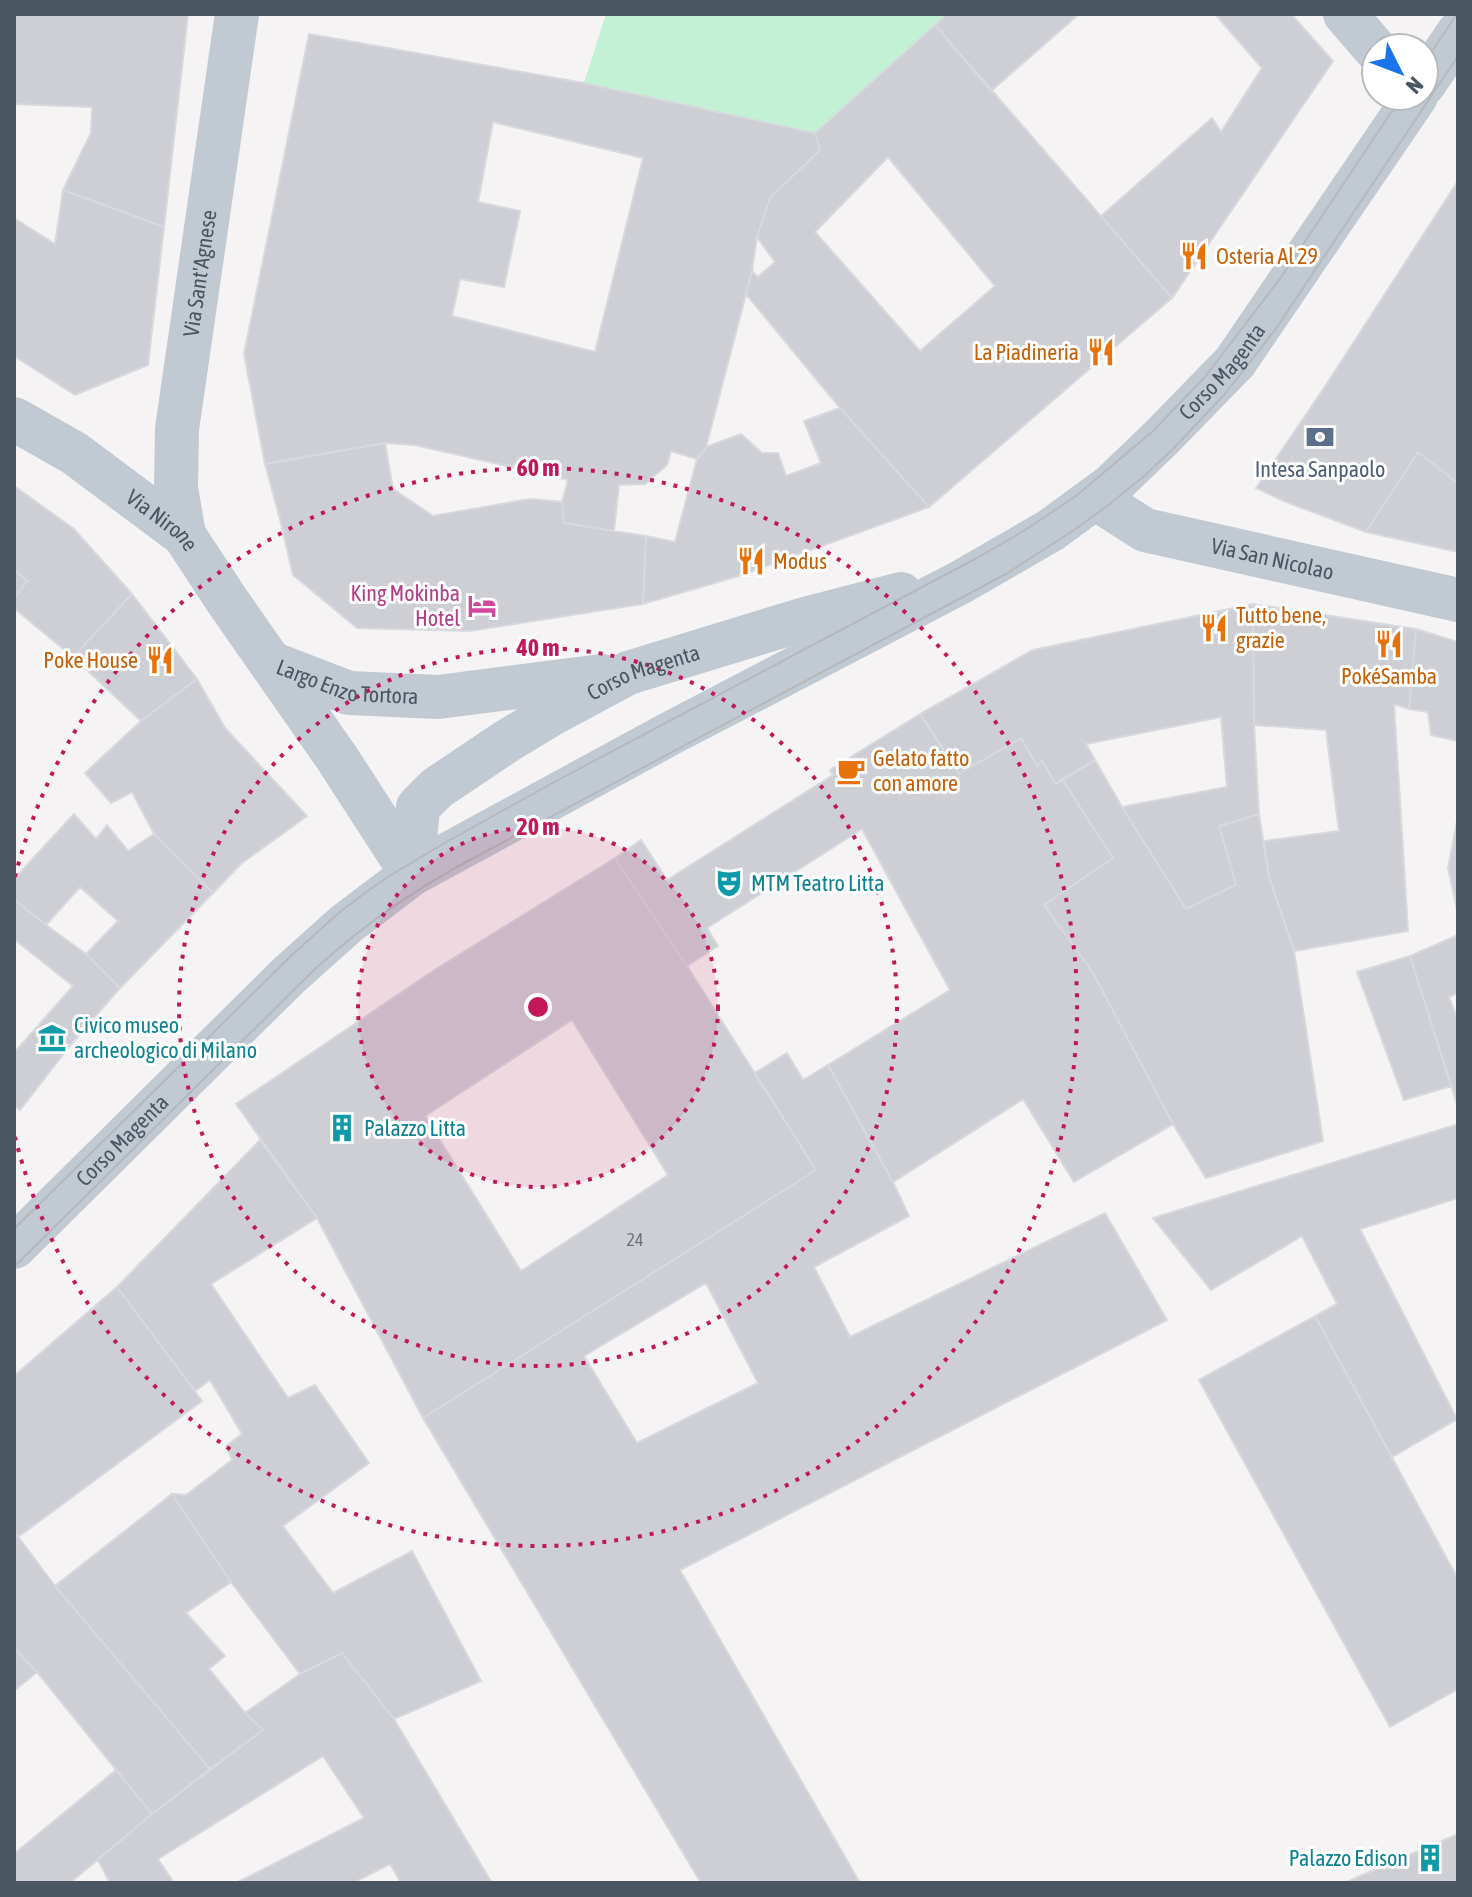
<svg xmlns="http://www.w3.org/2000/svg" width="1472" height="1897" font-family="'Asap Condensed',sans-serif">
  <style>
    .green { fill: #c3f1d5 }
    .building { fill: #cdcfd5; stroke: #d7d9de; stroke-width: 2; fill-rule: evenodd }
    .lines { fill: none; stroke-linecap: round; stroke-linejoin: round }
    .minor { stroke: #c1cad2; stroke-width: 44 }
    .tram { stroke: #b5b8bd; stroke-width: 2 }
    .ring { fill: none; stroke: #c2185b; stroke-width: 4; stroke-dasharray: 4 8 }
    .labels { text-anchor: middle; stroke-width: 6; stroke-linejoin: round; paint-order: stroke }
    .number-label { font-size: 18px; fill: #6b747e }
    .food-label { font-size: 22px; fill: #c56008; stroke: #fff; text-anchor: start }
    .street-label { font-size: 22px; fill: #4a5661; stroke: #fff }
    .service-label { font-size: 22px; fill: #4e5e75; stroke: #fff }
    .hotel-label { font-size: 22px; fill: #b23c85; stroke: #fff; text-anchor: end }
    .culture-label { font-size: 22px; fill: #0d838f; stroke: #fff; text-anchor: start }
    .centre { fill: #c2185b; stroke: #fff; stroke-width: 4 }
    .ring-label { font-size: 24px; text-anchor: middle; font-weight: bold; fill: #c2185b; stroke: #fff; stroke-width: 6; stroke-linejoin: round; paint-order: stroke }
  </style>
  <rect width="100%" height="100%" fill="#f5f3f3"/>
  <path class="green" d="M606,14H947L815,133L584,83Z"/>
  <path class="building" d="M14,14H188L164,227L63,190L91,133L92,107L14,104Z
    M947,14H1079L991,91L935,25Z
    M1215,14H1291L1333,61L1172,298L1101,216L1212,118L1221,132L1262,68Z
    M935,25L1172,298L929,507L840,408L746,294L752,271L758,277L775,262L757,237L770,198L820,150L815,133ZM888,157L995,286L920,351L815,232Z
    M309,34L584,83L815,133L820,150L770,198L757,237L752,271L706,447L697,459L671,451L667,465L645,484L619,485L614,531L564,523L562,502L568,480L415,445L385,443L265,464L244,354ZM493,122L643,158L595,352L452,316L460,279L504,287L520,211L478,202Z
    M1458,181V483L1418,452L1366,532L1286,502L1256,488L1324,388Z
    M63,190L164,227L148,365L75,395L14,356V218L55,244Z
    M840,408L929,507L742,575L643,604L646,536L675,542L697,459L706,447L741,434L762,453H778L786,476L821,463L804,421Z
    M385,443L393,489L433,516L530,499L562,502L564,523L646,536L643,604L470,631L357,628L293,575L280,519L265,464Z
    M1418,452L1458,483V552L1366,532Z
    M14,486L74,529L132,594L73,657L14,608V599L27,581L14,569Z
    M14,569L27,581L14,599Z
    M132,594L197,679L141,721L73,657Z
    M1253,604L1254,725L1259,814L1219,826L1236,885L1186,909L1122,807L1227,787L1221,717L1086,744L1095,760L1056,784L1042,761L1037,766L1021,738L959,774L920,714L1033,650Z
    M1253,604L1416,629L1409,709L1394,704L1408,931L1294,951L1269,877L1264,841L1339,831L1326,730L1254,725Z
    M1416,629L1458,642V741L1431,735L1428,712L1409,709Z
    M197,679L225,728L307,816L242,863L213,893L154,834L132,792L111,803L85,773L141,721Z
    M920,714L959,774L1021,738L1037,766L1042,761L1056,784L1062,779L1113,858L1044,905L1093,973L1173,1124L1074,1182L1023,1099L893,1182L828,1065L950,990L862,829L707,928L718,946L687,966L615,858L641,840L667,880L833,775L830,770Z
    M1095,760L1122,807L1186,909L1236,885L1219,826L1259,814L1269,877L1294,951L1323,1141L1206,1178L1173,1124L1093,973L1044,905L1113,858L1062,779Z
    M74,814L96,839L107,825L128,851L154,834L213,893L120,988L86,954L118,921L80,887L46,925L14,899V879Z
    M1457,821H1458V914L1448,868Z
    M615,858L687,966L816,1170L423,1418L317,1218L236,1104L436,969ZM572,1020L668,1175L521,1271L425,1116Z
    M14,899L46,925L86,954L120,988L69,1047L20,1110L14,1105V1053L73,986L14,939Z
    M1458,935V993L1449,997L1458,1020V1107L1410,956Z
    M1410,956L1451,1086L1404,1100L1357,972Z
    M787,1053L803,1080L828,1065L893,1182L909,1216L814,1267L850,1337L1105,1213L1167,1320L680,1570L860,1883H701L423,1418L816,1170L755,1073ZM706,1283L758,1383L637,1443L584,1356Z
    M1458,1124V1198L1360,1229L1457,1419L1392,1457L1315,1316L1337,1304L1302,1236L1211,1290L1153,1218Z
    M260,1140L317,1218L211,1284L288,1398L315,1385L369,1463L283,1526L333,1593L412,1551L481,1681L394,1719L342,1653L300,1674L231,1582L172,1494L186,1495L232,1460L226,1446L242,1434L210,1380L195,1391L117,1287Z
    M117,1287L202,1401L18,1537L14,1531V1376Z
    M1315,1316L1458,1579V1689L1390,1727L1199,1380Z
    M172,1494L231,1582L186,1613L225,1656L209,1669L245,1713L263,1730L210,1769L55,1586Z
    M14,1531L55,1586L210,1769L152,1814L37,1672L14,1648Z
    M14,1648L37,1672L14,1691Z
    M342,1653L394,1719L492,1883H401L390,1864L353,1883H236L364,1818L323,1756L158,1859L174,1883H110L98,1860L152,1814L263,1730L245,1713L300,1674Z
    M116,1770L152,1814L70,1883H14V1854Z
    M1458,1834V1883H1344Z"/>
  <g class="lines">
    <g class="minor">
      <path d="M1345,14L1376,50"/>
      <path d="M1424,84L1458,33"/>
      <path id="s1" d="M14,419L74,453L184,535L226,599L337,758L412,874"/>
      <path id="s2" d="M1095,498L1145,530L1458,600"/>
      <path id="s3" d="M184,535L176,488L177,429L237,14"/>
      <path id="s4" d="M271,663L349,693L438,697L602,676"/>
      <path id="s5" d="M412,874L418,807L437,788L507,741L550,715L628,673L805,619L901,594"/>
      <path id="s6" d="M14,1247L288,976L346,924L412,874L671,733L961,582L1051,530L1111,486L1161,438L1235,362L1416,96"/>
    </g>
    <path class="tram" d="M1424,63L1457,14
      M14,1229L293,954L341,911L369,890L391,875L443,844L558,780L977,558L1022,532L1076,496L1153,431L1205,377L1282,276L1402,96
      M14,1267L315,969C361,927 411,892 466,862L1006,574L1074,530L1107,506L1143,477L1173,449L1224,395L1275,330L1458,56"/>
  </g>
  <circle cx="538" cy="1007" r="180" fill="#c2185b" fill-opacity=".12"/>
  <g class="ring">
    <circle cx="538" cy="1007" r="180"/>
    <circle cx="538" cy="1007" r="359"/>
    <path d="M15 877A539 539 0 1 1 15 1137"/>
  </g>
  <defs>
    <symbol id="restaurant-bare" viewBox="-9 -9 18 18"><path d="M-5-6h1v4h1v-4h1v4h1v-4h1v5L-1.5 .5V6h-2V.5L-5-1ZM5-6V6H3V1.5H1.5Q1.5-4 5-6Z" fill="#e8710a" stroke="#fff" stroke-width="2.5" paint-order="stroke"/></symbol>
    <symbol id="bank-bare" viewBox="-9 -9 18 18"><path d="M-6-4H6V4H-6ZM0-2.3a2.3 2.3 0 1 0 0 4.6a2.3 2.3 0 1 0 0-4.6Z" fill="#5c6f8a" stroke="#fff" stroke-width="2.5" paint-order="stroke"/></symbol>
    <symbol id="hotel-bare" viewBox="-9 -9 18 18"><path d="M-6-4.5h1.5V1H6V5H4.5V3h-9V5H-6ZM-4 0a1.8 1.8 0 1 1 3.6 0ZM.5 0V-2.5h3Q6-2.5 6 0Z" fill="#d1479c" stroke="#fff" stroke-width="2.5" paint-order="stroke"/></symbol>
    <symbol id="cafe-bare" viewBox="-9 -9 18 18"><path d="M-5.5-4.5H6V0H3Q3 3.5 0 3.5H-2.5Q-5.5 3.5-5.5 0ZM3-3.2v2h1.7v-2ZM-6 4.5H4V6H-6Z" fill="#e8710a" stroke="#fff" stroke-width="2.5" paint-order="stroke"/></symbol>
    <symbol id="theatre-bare" viewBox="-9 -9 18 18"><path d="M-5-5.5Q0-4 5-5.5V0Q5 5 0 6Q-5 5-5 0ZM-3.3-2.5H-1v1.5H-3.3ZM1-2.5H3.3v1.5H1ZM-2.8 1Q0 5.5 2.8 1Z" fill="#0f9aa8" stroke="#fff" stroke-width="2.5" paint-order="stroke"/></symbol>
    <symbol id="museum-bare" viewBox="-9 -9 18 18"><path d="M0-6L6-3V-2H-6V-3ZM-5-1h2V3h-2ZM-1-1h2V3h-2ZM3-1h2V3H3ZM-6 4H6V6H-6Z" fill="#0f9aa8" stroke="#fff" stroke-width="2.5" paint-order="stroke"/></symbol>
    <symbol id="building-bare" viewBox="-9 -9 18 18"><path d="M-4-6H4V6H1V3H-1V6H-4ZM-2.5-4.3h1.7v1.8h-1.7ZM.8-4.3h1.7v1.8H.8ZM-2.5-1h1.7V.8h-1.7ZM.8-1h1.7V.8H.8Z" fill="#0f9aa8" stroke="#fff" stroke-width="2.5" paint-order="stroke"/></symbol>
  </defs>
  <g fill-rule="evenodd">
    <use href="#restaurant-bare" x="1174" y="236" width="40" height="40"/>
    <use href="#restaurant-bare" x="1081" y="332" width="40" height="40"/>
    <use href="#bank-bare" x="1300" y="417" width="40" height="40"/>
    <use href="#restaurant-bare" x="731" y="541" width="40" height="40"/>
    <use href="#hotel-bare" x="462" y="586" width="40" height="40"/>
    <use href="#restaurant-bare" x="1194" y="608" width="40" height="40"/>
    <use href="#restaurant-bare" x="1369" y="624" width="40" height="40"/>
    <use href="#restaurant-bare" x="140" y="640" width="40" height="40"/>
    <use href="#cafe-bare" x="831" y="751" width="40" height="40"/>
    <use href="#theatre-bare" x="709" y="863" width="40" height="40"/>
    <use href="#museum-bare" x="32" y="1018" width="40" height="40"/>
    <use href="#building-bare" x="322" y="1108" width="40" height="40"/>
    <use href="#building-bare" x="1410" y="1838" width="40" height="40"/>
  </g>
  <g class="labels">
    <g class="number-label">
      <text x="635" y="1246">24</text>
    </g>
    <g class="food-label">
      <text x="1216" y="264">Osteria Al 29</text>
      <text x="1079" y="360" text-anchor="end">La Piadineria</text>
      <text x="773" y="569">Modus</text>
      <text x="1236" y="623">Tutto bene,<tspan x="1236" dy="25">grazie</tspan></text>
      <text x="138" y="668" text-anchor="end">Poke House</text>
      <text x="1389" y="684" text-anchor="middle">PokéSamba</text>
      <text x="873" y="766">Gelato fatto<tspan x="873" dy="25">con amore</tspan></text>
    </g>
    <g class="street-label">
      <text dy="8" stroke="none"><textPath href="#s3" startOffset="264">Via Sant'Agnese</textPath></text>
      <text dy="8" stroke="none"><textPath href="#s6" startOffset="1506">Corso Magenta</textPath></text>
      <text dy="8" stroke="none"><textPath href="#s1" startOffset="180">Via Nirone</textPath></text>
      <text dy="8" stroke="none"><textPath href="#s2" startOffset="190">Via San Nicolao</textPath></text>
      <text dy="8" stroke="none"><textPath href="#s5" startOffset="332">Corso Magenta</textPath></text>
      <text dy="8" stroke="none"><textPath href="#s4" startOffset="80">Largo Enzo Tortora</textPath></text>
      <text dy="8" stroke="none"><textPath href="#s6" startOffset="152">Corso Magenta</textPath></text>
    </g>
    <g class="service-label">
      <text x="1320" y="477">Intesa Sanpaolo</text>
    </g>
    <g class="hotel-label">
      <text x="460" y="601">King Mokinba<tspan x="460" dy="25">Hotel</tspan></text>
    </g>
    <g class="culture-label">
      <text x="751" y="891">MTM Teatro Litta</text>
      <text x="74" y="1033">Civico museo<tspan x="74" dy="25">archeologico di Milano</tspan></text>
      <text x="364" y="1136">Palazzo Litta</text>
      <text x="1408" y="1866" text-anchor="end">Palazzo Edison</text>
    </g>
  </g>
  <circle cx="538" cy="1007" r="12" class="centre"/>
  <g class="ring-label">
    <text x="538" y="476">60 m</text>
    <text x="538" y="656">40 m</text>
    <text x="538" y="835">20 m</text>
  </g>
  <rect width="1472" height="1897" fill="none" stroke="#4a5661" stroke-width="32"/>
  <g transform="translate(1400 72) rotate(132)"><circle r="38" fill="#ffffff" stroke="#b7bbc0" stroke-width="2"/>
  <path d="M0-6L14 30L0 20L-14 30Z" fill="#1a73e8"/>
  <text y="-12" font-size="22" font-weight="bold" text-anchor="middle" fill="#4a5661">N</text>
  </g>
</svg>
